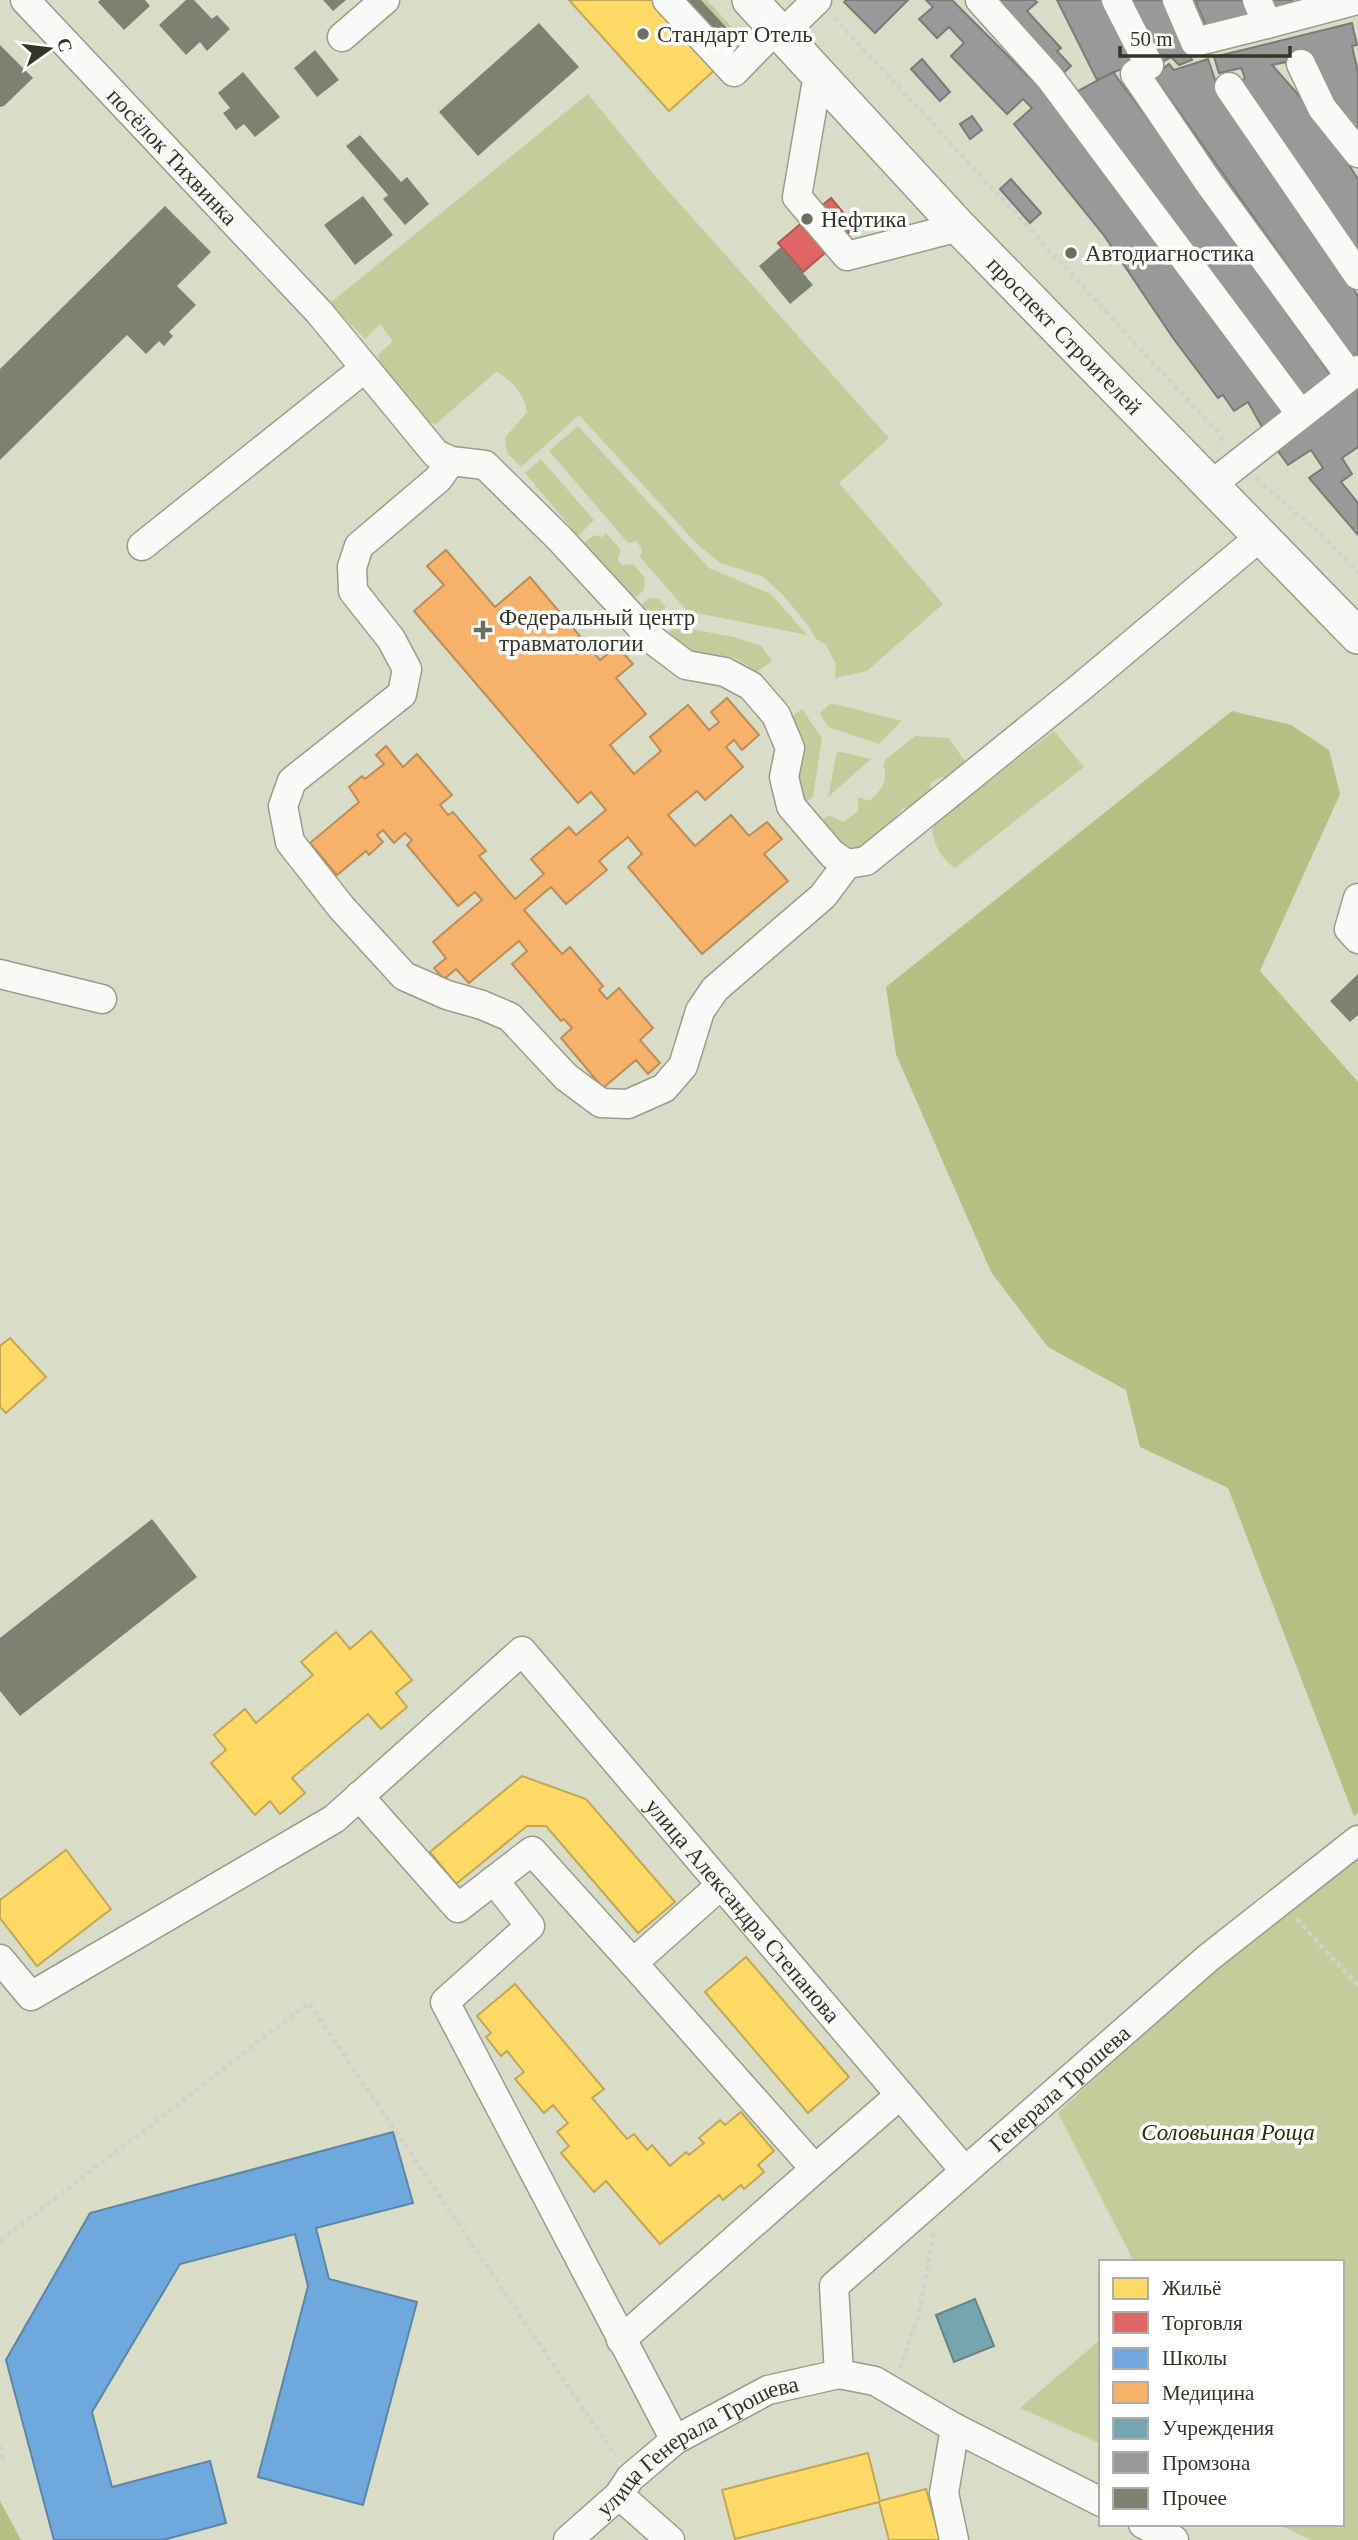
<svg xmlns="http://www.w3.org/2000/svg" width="1358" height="2540" font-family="'Times New Roman',serif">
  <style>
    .green { fill: #c5cc9b }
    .forest { fill: #b6be84 }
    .homes { fill: #ffd966; stroke: #c2a853; stroke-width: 2 }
    .shops { fill: #e06666; stroke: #ac5853; stroke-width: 2 }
    .schools { fill: #6fa8dc; stroke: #5d86a6; stroke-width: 2 }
    .health { fill: #f6b26b; stroke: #bc8d57; stroke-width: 2 }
    .public { fill: #76a5af; stroke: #628486; stroke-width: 2 }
    .industry { fill: #999; stroke: #7a7b77; stroke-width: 2 }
    .building { fill: #7e8171 }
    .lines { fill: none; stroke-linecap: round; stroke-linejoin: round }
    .minor-casing { stroke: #999c8c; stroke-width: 31 }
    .major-casing { stroke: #999c8c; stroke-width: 38 }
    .path { stroke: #d1d2cc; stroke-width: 4.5; stroke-dasharray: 5 3.5; stroke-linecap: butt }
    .minor { stroke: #f9faf7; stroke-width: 28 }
    .major { stroke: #f9faf7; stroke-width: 35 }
    .poi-dot { fill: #6d705f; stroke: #fff; stroke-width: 2.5 }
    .labels { text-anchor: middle; stroke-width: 7; stroke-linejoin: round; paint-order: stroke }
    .poi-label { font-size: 23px; fill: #333627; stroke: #fff; text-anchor: start }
    .street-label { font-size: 23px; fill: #333627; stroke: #fff }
    .park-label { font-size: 23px; font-style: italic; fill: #2b2f08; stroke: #fff }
  </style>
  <rect width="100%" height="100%" fill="#d9ddc8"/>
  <path class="green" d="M701,0H707L741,37L738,40Z
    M588,94L655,176L889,438L839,483L943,604L867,671L835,678L836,664L826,645L815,638L810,628L783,595L762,576L720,563L696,543L579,415L521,467L507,453L505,438L527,412C525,396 511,378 496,372L436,424L425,422L381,366L378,355L393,341L380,324L365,339L330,303Z
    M578,426L709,568L771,594L807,635L687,611L640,557L642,549L636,541L628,543L549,451Z
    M541,459L594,520L578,536L525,473Z
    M606,533L621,550L618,560L622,565L633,564L645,578L644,590L632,600L584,543L594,535L602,537Z
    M649,598L659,599L666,608L652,621L639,607Z
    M675,626L734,637L761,646L772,661L757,672L736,658L688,651L665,637Z
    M831,703L902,721L879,744L828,727L820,713Z
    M802,709L822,738L813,797L800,806L787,720Z
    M1054,731L1084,767L955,868C941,858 934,846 932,829L939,820Z
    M915,736L949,738L968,766L951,779L942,777L930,783L933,796L911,810L903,808L897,816L898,826L875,848L841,852L816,826L829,815L844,822L858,811V797L870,801C878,792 887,785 885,773C884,761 882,772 885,760Z
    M837,751L871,759L828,797Z
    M1358,1841V2540H1311L1277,2524H1342V2262H1134L1058,2113L1329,1859Z
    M1101,2339V2444L1020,2408Z"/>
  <path class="forest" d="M1232,711L1291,725L1329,750L1340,794L1260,971L1358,1082V1813L1354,1816L1228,1488L1140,1447L1126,1390L1048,1347L991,1272L896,1054L886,987Z
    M0,2501L21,2540H0Z"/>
  <path class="homes" d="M569,0H656L717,68L669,111Z
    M10,1338L46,1377L6,1413L0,1407V1346Z
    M371,1631L412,1680L396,1693L407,1707L381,1729L368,1714L292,1778L305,1793L280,1814L270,1801L255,1815L211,1763L226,1750L214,1735L245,1709L256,1723L313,1675L301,1662L336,1632L350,1649Z
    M522,1776L586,1799L675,1902L638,1933L546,1826H527L456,1884L430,1852Z
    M66,1850L111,1909L37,1966L0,1918V1900Z
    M746,1957L849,2077L808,2113L705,1992Z
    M515,1984L604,2089L592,2098L627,2139L634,2134L647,2150L652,2145L670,2166L686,2152L689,2155L704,2143L699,2138L720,2120L725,2125L741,2112L774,2151L758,2165L764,2172L744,2189L741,2185L723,2200L719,2195L660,2244L606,2181L594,2192L561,2153L569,2146L557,2132L568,2123L553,2105L544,2113L515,2079L524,2072L507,2051L501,2056L486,2037L491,2033L477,2016Z
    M868,2453L880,2501L926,2489L940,2540H889L879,2502L735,2539L722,2490Z"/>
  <path class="shops" d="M831,198L855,227L803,272L778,243Z"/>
  <path class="schools" d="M393,2132L413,2203L316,2228L329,2279L417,2302L363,2505L258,2477L308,2286L295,2234L180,2264L92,2412L112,2487L210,2461L226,2523L163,2540H54L6,2360L90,2213Z"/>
  <path class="health" d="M446,550L495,607L530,577L600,660L617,646L633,664L616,678L646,714L610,745L634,774L661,751L650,737L688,705L709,730L719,722L711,712L727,698L759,735L742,750L734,740L726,747L743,767L705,800L697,791L668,815L695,846L731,815L749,836L767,822L782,839L764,854L788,881L702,954L628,867L642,854L628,837L599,861L607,870L566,904L551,887L524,910L562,954L570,947L603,986L599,990L607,999L619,988L653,1028L640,1040L660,1063L648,1074L636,1060L603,1088L561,1038L572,1028L564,1019L561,1021L512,964L527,951L519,941L469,983L456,969L444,979L434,968L446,958L433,942L482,900L475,892L458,906L407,845L412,840L405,833L394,843L383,830L377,835L383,842L369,855L366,851L337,875L310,843L359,802L349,787L362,776L365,779L384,764L376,755L386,746L403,767L417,754L452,795L440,805L448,815L453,812L486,851L479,856L515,899L544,874L531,859L569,827L576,835L606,810L591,792L578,803L414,611L444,585L427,566Z"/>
  <path class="public" d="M975,2299L994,2346L954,2362L936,2315Z"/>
  <path class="industry" d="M846,0H908L875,33L844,2Z
    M926,0H952L1044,92L1244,358L1282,413L1262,427L1248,402L1234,411L1223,395L1218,398L1173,338L1103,234L1014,124L1032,108L1023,99L1007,114L951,56L964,43L949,27L937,38L919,19L933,7Z
    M989,0H1034L1037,2L1027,11L1061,48L1057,51L1071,66L1059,77Z
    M1057,0H1107L1137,62L1097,80Z
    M1131,0H1165L1192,60L1179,65L1171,57L1160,63Z
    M1195,0H1242L1250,17L1210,35Z
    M1270,0H1292L1296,8L1277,17Z
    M1352,23L1357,45L1352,46L1358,72V138L1327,105L1311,57L1272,65L1318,117L1358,179V255L1239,83L1245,78L1241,68L1219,73L1214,57Z
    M922,59L950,92L940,101L911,69Z
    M1208,59L1221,97L1358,296V354L1353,358L1154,76L1169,64L1174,70Z
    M1113,72L1176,157L1331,376L1297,401L1076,92Z
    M972,116L982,130L970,139L960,124Z
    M1011,179L1041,213L1030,223L1000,189Z
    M1358,387V447L1342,458L1352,474L1341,482L1358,503V535L1309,478L1323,468L1311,450L1288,465L1275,447Z"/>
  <path class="building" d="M100,0H145L150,6L124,30L98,2Z
    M186,0H194L212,19L217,15L230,29L207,51L200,42L186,55L159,25Z
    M323,0H346L333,11Z
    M682,0H701L738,40L728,50Z
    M539,23L579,67L478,156L439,112Z
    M0,45L33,78L4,106L0,107Z
    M315,50L339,80L317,97L294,68Z
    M243,72L280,117L255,137L244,124L236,130L223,113L230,108L218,93Z
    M360,135L401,182L407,177L429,204L405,225L383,199L388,195L346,146Z
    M363,196L393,235L355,265L324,225Z
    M165,206L211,252L177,286L196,305L169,332L173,336L164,346L159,341L146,354L127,335L0,460V369Z
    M781,247L813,285L790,304L759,266Z
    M1358,974V1015L1350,1022L1330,1001Z
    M152,1519L197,1577L20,1716L0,1691V1638Z"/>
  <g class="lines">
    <defs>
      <g id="minor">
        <path id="s1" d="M25,0L319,312L436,454L451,461L485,465L560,539L653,640L686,665L725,672L751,686L776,715L790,748L784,777L791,806L832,854L847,864"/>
        <path d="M667,0L734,72L776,29"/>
        <path d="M980,0L1050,78L1300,413"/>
        <path d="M1116,0L1149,65L1135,74L1209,183L1350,376"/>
        <path d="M1177,0L1195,42L1267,24"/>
        <path d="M1257,0L1267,24L1357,0"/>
        <path d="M782,34L817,0"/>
        <path d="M342,37L385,0"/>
        <path d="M1301,64L1322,108L1358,153"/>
        <path d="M818,74L797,197L847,256L959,227"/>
        <path d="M1229,87L1358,275"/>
        <path d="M451,461L438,479L359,546L352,567L353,591L391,639L407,669L402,694L292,781L283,806L290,842L341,907L404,976L447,995L482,1005L510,1017L566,1077L601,1103L628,1104L664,1088L683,1066L700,1011L715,989L823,896L847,864L866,861L1081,687L1261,536"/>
        <path d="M1211,485L1358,370"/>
        <path d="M142,546L365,368"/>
        <path d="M1358,898L1349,929L1358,939"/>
        <path d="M0,974L102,999"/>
        <path d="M359,1796L458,1908L532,1851L633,1963L721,1885"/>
        <path d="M494,1880L530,1926L445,2002L675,2440"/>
        <path id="s2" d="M0,1959L31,1996L334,1819L522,1651L965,2171"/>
        <path d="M815,2169L900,2095"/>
        <path d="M621,2340L815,2169L633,1963"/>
        <path id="s3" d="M839,2374L834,2286L1208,1958L1358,1840"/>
        <path d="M619,2495L670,2540"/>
        <path d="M1143,2524L1174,2540"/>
        <path id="s4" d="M568,2540L619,2495L630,2478L675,2440L768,2390L839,2374L875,2381L955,2428L1101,2502"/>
        <path d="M954,2540L944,2493L955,2428"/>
      </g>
      <g id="major">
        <path id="s5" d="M750,0L959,227L1358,636"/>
      </g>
    </defs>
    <use href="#minor" class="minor-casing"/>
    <use href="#major" class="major-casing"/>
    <path class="path" d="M834,17L1219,434L1225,444
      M1256,479L1315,529L1358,573
      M1297,1919L1358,1986
      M0,2241L309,2003L616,2457
      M900,2369L919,2314L934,2232
      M0,2446L3,2458L0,2460"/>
    <use href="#minor" class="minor"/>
    <use href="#major" class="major"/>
  </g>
  <g class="poi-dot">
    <circle cx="643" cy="34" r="7"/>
    <circle cx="807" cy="219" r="7"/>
    <circle cx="1071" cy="253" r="7"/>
    <path d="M479.5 619.5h7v7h7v7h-7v7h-7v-7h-7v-7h7z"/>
  </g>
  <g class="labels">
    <g class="poi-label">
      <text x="657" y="42">Стандарт Отель</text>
      <text x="821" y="227">Нефтика</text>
      <text x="1085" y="261">Автодиагностика</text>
      <text x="499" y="625">Федеральный центр<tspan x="499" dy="26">травматологии</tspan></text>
    </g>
    <g class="street-label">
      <text dy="8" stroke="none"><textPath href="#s1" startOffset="215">посёлок Тихвинка</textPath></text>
      <text dy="8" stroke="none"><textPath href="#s5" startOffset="460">проспект Строителей</textPath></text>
      <text dy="8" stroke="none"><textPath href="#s2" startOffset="992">улица Александра Степанова</textPath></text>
      <text dy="8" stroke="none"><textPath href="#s3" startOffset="388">Генерала Трошева</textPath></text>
      <text dy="8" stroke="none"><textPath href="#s4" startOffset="163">улица Генерала Трошева</textPath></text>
    </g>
    <g class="park-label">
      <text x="1228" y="2140">Соловьиная Роща</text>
    </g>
  </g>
  <rect x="1099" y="2260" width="245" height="266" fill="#ffffff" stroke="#adafa9" stroke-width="2"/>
  <rect x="1113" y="2278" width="35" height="21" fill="#ffd966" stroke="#adafa9" stroke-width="2"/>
  <text x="1162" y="2295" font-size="21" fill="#333627">Жильё</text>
  <rect x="1113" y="2312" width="35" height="21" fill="#e06666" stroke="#adafa9" stroke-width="2"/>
  <text x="1162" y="2330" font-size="21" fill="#333627">Торговля</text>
  <rect x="1113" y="2348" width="35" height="21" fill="#6fa8dc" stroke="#adafa9" stroke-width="2"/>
  <text x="1162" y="2365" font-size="21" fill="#333627">Школы</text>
  <rect x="1113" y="2382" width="35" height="21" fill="#f6b26b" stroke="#adafa9" stroke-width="2"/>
  <text x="1162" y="2400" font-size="21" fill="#333627">Медицина</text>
  <rect x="1113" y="2418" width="35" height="21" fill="#76a5af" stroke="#adafa9" stroke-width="2"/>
  <text x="1162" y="2435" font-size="21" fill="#333627">Учреждения</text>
  <rect x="1113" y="2452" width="35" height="21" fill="#999999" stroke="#adafa9" stroke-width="2"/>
  <text x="1162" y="2470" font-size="21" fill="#333627">Промзона</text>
  <rect x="1113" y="2488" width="35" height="21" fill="#7e8171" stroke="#adafa9" stroke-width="2"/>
  <text x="1162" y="2505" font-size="21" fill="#333627">Прочее</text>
  <g transform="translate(49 49) rotate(76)" stroke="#ffffff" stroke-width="5" paint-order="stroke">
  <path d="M0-5L12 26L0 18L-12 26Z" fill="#333627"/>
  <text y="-10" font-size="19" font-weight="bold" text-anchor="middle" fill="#333627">С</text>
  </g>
  <path d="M1120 46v10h170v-10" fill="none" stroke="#333627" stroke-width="3.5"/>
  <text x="1130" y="46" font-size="21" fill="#333627" stroke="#ffffff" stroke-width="5" paint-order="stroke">50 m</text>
</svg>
